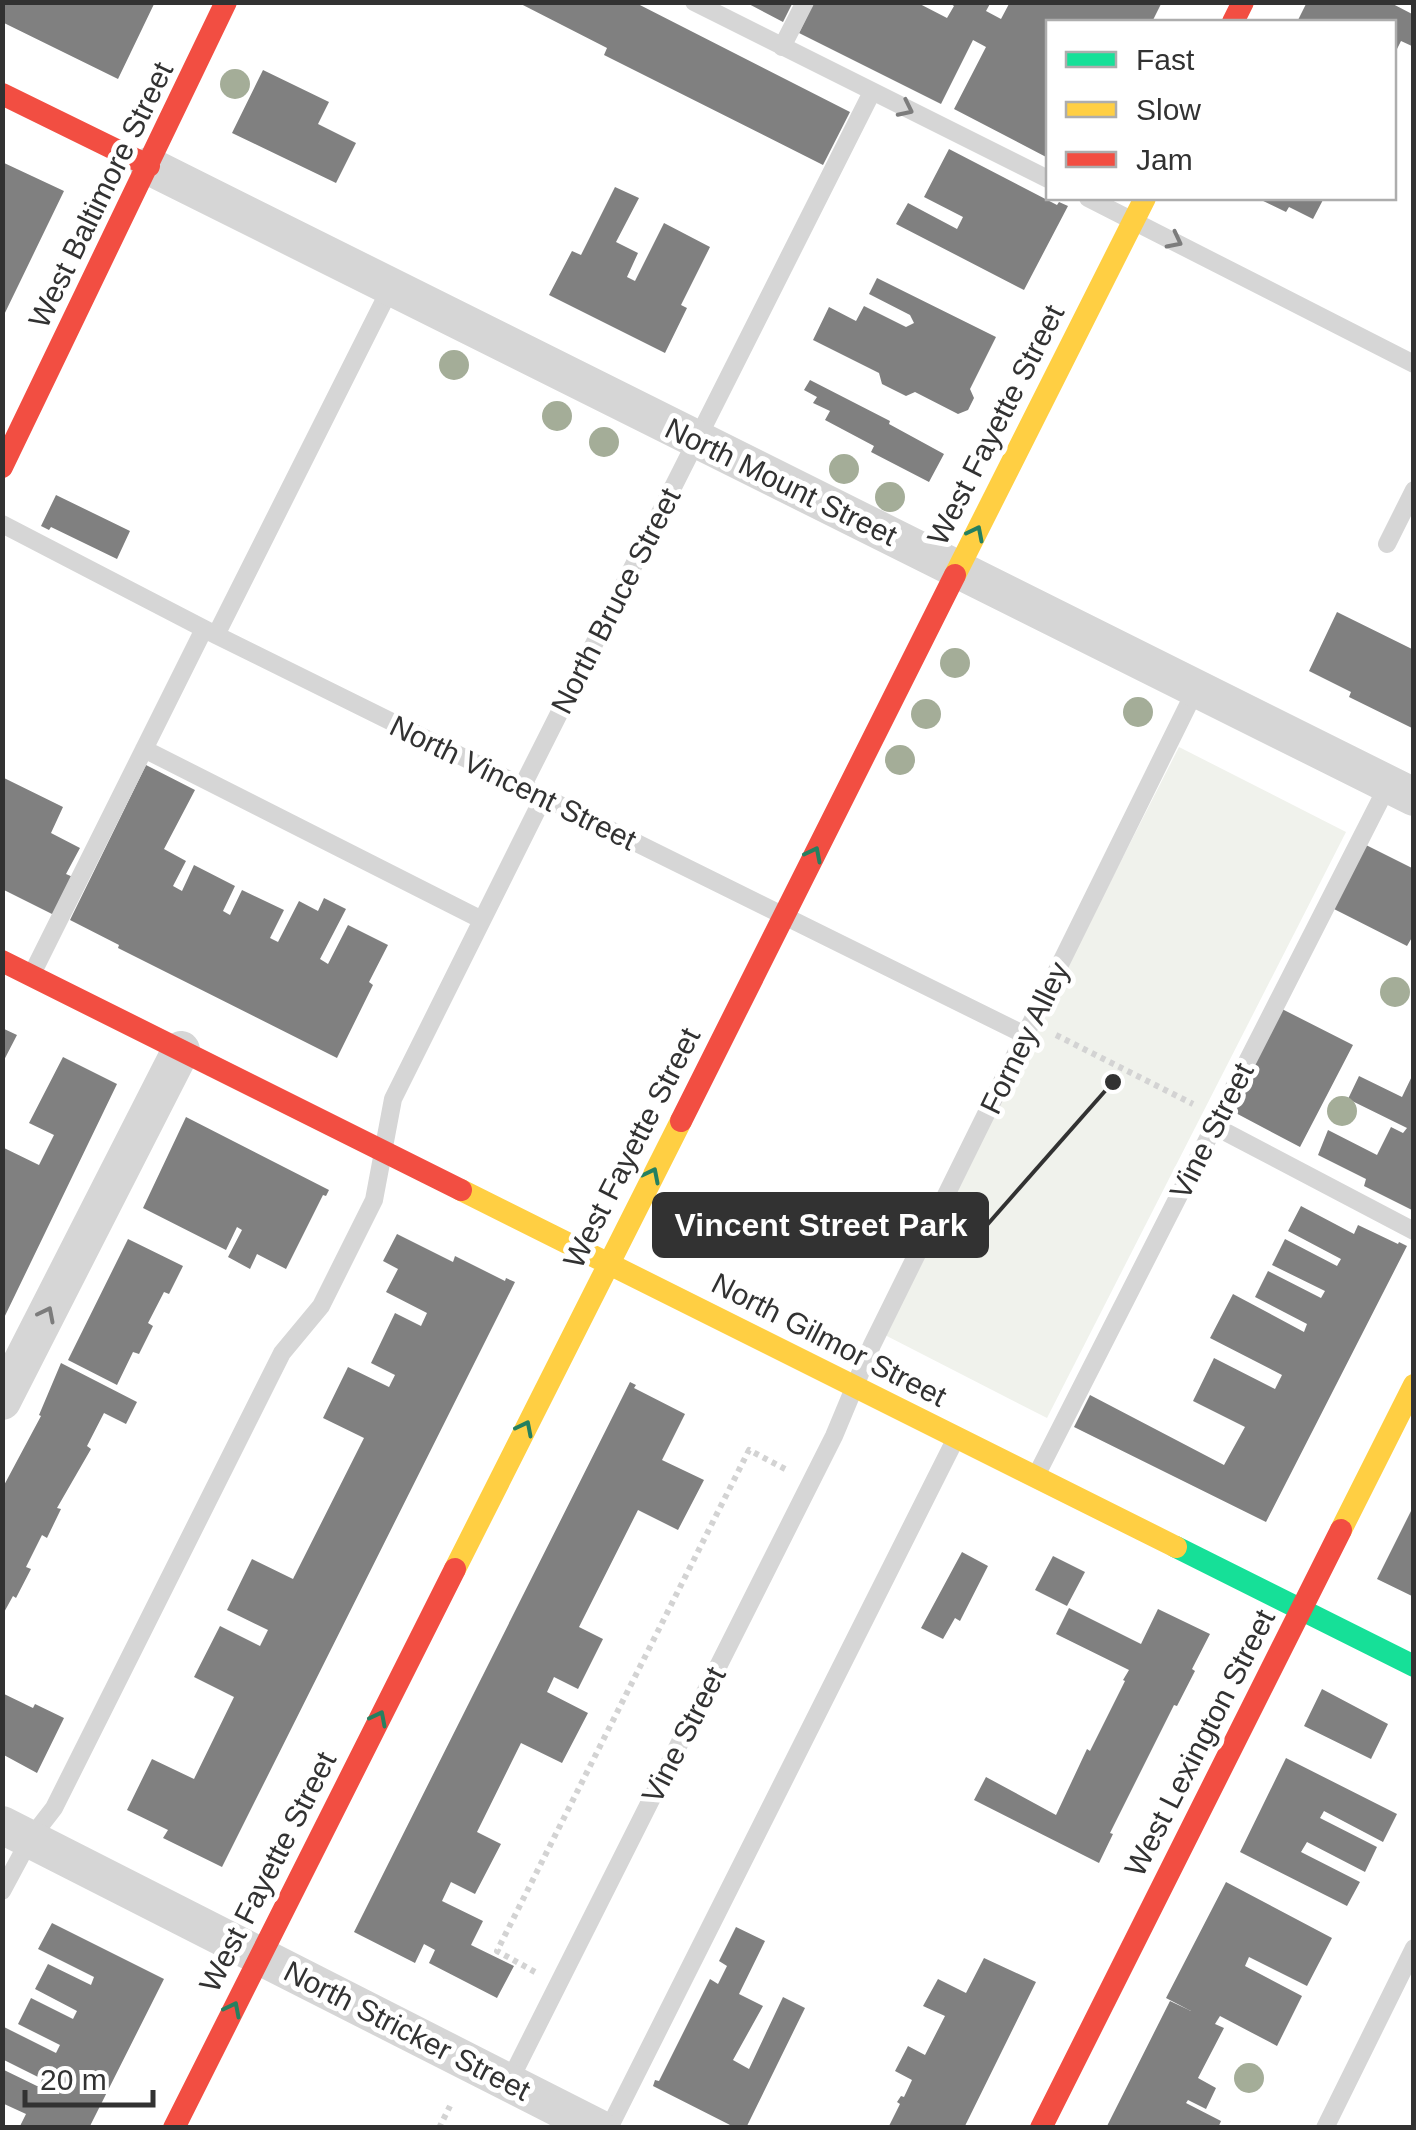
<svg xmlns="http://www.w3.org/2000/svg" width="1416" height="2130" font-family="Arial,sans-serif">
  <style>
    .green { fill: #f0f2ec }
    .building { fill: #808080 }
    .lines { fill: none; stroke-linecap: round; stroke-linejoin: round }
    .path { stroke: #d3d3d3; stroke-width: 6; stroke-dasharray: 5 5; stroke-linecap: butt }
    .lane { stroke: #d6d6d6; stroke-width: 18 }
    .street { stroke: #d6d6d6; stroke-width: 38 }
    .fast { stroke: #16e098; stroke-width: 22 }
    .slow { stroke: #ffcf43; stroke-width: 22 }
    .jam { stroke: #f24e42; stroke-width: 22 }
    .tree { fill: #a4ad98 }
    .oneway { stroke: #7c7c7c }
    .oneway2 { stroke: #258060 }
    .labels { text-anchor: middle; stroke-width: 10; stroke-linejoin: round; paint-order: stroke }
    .street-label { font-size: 30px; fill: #323232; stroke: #fff }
    .leader { fill: none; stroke: #323232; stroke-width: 4 }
    .callout-dot { fill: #323232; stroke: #fff; stroke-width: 4 }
    .callout { fill: #323232; stroke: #323232; stroke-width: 4 }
    .callout-label { font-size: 32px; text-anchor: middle; font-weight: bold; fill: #fff }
  </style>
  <rect width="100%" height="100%" fill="#fff"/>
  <path class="green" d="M1179,747L1346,832L1047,1418L881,1333Z"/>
  <path class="building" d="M2,2H155L118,79L2,22Z
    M517,2H634L850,112L823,165L604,55L607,48Z
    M745,2H793L783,22Z
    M814,2H916L947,18L954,6L948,2H991L986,11L1001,19L1010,2H1162L1152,22H1048V158L954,109L986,47L973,40L941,104L799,33Z
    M1307,2H1389L1414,15V47L1401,41L1394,55V22H1297Z
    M263,70L329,102L318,124L356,143L336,183L232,133Z
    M949,149L1057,205L1059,202L1068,206L1024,290L896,224L908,203L957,229L963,217L924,197Z
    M2,162L64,191L2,319Z
    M615,187L639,198L616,242L638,253L627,277L635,281L664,223L710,247L681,305L687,308L665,353L549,295L572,251L581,255Z
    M1257,198H1324L1313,219L1289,207L1286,212Z
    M877,278L996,337L970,389L974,398L968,410L958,414L915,392L906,396L882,384L879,373L813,340L829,307L856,321L864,306L906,327L914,323L910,315L869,294Z
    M810,380L890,421L889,424L944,454L929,482L871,452L874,446L825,420L830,411L813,403L817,397L804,390Z
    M56,495L130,531L117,559L51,527L49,530L41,526Z
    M1337,612L1414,650V729L1349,697L1351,692L1309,671Z
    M146,765L195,790L164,849L186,861L173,886L182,891L194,865L235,886L223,911L230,915L242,890L284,910L270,938L278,942L299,901L318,911L324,898L346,909L320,959L328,964L348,925L388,945L369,982L373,985L337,1058L118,948L119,945L70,920Z
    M2,777L63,807L51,833L80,848L66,874L73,877L54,915L2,889Z
    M1364,844L1414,869V934L1407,946L1332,908Z
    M1282,1009L1353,1045L1300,1147L1230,1110Z
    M2,1028L17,1035L2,1064Z
    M63,1057L117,1084L2,1322V1147L39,1165L54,1135L29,1123Z
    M1414,1072V1211L1364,1186L1366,1179L1318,1155L1328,1130L1377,1155L1391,1127L1403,1133L1407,1128L1348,1099L1359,1076L1402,1097Z
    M186,1117L329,1190L326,1196L323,1195L286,1269L257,1254L250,1269L228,1257L242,1230L237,1227L226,1250L143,1208Z
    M1301,1206L1354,1234L1358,1225L1398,1244L1399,1242L1407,1246L1266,1522L1074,1427L1090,1395L1224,1465L1245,1427L1193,1401L1214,1358L1275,1389L1282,1375L1210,1338L1233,1294L1304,1332L1307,1324L1255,1297L1268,1271L1321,1298L1325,1291L1272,1265L1285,1239L1337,1266L1341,1259L1288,1231Z
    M397,1234L453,1262L455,1256L505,1281L506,1278L515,1282L222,1867L163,1838L168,1830L127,1810L152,1759L194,1779L234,1697L194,1677L220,1626L260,1646L268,1630L227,1610L252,1559L293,1579L364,1438L323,1418L348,1367L389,1387L395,1375L371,1363L395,1313L421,1326L427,1313L386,1292L398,1269L383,1261Z
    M128,1239L183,1266L169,1294L164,1292L148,1323L153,1326L139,1354L133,1352L117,1385L68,1360Z
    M61,1363L137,1402L126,1424L104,1413L87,1446L91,1449L57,1508L61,1509L47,1538L42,1535L26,1567L31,1569L16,1598L13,1596L2,1616V1489L41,1416L39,1415Z
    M630,1382L636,1385L634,1388L685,1414L662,1460L704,1480L678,1530L638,1510L579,1627L603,1639L578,1689L554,1677L547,1692L588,1713L562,1763L521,1743L477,1832L501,1844L475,1894L451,1882L442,1901L483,1921L471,1945L514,1966L497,1998L429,1963L435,1950L424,1944L415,1963L354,1932Z
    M1414,1505V1597L1377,1579Z
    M962,1552L988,1566L960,1621L955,1618L943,1639L921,1628Z
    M1053,1556L1085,1572L1067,1606L1035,1590Z
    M1069,1608L1141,1644L1158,1609L1210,1634L1192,1669L1195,1671L1177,1706L1174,1705L1110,1833L1113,1834L1099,1863L974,1800L986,1777L1056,1815L1087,1749L1090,1751L1125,1681L1123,1680L1129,1670L1056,1634Z
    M1322,1689L1388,1724L1371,1759L1304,1726Z
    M2,1693L33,1708L35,1704L64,1718L37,1773L2,1754Z
    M1286,1758L1397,1814L1383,1842L1324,1811L1320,1818L1377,1847L1365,1872L1307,1842L1301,1852L1360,1882L1347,1906L1240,1852Z
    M1226,1882L1332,1938L1307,1986L1249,1957L1245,1966L1302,1996L1277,2046L1220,2016L1215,2024L1224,2028L1198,2078L1216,2088L1206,2109L1188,2100L1186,2103L1221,2121L1218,2128H1106L1170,2001L1191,2011L1166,1998Z
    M52,1923L164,1979L89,2128H23L20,2126L26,2114L2,2103V2069L39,2087L42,2079L2,2059V2026L56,2053L60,2045L18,2024L31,1998L73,2019L77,2011L35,1989L48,1964L91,1985L94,1977L38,1949Z
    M736,1927L765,1941L739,1994L763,2006L733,2060L749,2069L783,1997L805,2008L746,2128H736L653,2086L655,2080L659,2081L710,1979L718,1984L727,1966L719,1961Z
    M984,1958L1036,1982L964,2128H888L900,2104L897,2102L901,2096L904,2097L912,2080L895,2071L908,2046L925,2055L945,2016L923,2006L938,1979L966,1993Z"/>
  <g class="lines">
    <path class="path" d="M1056,1035L1193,1104
      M535,1972L497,1951L749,1450L787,1470
      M439,2128L450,2106"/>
    <path class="lane" d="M694,2L1048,179
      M782,47L805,2
      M1088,198L1414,364
      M2,524L216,635L1027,1036
      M1387,544L1414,490
      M216,635L391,287
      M144,749L482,920
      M522,787L872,92
      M32,974L204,629
      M1214,1126L1414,1231
      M1038,1472L1388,785
      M2,1891L30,1839L54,1808L282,1353L321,1306L374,1200L393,1099L543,798
      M509,2082L834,1436L872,1345L1196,689
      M609,2128L954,1442
      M1325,2128L1414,1948"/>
    <path class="street" d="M149,166L1414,797
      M2,1401L181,1050
      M2,1825L598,2128"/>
    <path class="fast" d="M1176,1547L1414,1666"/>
    <path class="slow" d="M955,575L1145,198
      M461,1190L1176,1547
      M1341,1530L1414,1385
      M455,1569L681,1121"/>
    <path class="jam" d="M1233,22L1243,2
      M2,94L149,166
      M2,467L226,2
      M2,961L461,1190
      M681,1121L955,575
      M174,2128L455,1569
      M1041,2128L1341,1530"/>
  </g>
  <g class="tree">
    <circle cx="235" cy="84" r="15"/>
    <circle cx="454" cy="365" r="15"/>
    <circle cx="557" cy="416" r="15"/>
    <circle cx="604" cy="442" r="15"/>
    <circle cx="844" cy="469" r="15"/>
    <circle cx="890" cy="497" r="15"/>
    <circle cx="955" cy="663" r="15"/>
    <circle cx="1138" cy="712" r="15"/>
    <circle cx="926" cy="714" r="15"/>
    <circle cx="900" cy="760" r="15"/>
    <circle cx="1395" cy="992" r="15"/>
    <circle cx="1342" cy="1111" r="15"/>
    <circle cx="1249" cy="2078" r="15"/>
  </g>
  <defs><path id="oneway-chevron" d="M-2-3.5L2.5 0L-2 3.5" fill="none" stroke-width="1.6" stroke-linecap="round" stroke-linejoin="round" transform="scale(2.5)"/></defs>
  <g class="oneway">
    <use href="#oneway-chevron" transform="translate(906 109) rotate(26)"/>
    <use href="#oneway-chevron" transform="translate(1175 241) rotate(27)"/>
    <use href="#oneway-chevron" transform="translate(47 1314) rotate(-63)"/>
  </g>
  <g class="oneway2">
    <use href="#oneway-chevron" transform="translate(976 533) rotate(-63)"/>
    <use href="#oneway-chevron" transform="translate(814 854) rotate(-63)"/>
    <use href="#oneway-chevron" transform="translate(652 1175) rotate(-63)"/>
    <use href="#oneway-chevron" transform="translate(525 1428) rotate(-63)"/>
    <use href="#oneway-chevron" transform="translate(379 1718) rotate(-63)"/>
    <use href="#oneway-chevron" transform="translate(233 2009) rotate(-63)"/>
  </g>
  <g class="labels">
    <g class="street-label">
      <text transform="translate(101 195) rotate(-64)" y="10">West Baltimore Street</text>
      <text transform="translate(996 425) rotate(-63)" y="10">West Fayette Street</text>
      <text transform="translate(781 482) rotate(26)" y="10">North Mount Street</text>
      <text transform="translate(616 601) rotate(-63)" y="10">North Bruce Street</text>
      <text transform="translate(513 783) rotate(26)" y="10">North Vincent Street</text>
      <text transform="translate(1025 1038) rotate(-64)" y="10">Forney Alley</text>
      <text transform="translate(1212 1131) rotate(-63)" y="10">Vine Street</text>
      <text transform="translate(632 1148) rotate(-63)" y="10">West Fayette Street</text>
      <text transform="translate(829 1340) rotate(27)" y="10">North Gilmor Street</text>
      <text transform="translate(684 1735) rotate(-63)" y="10">Vine Street</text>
      <text transform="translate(1200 1743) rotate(-63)" y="10">West Lexington Street</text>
      <text transform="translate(268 1872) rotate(-63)" y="10">West Fayette Street</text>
      <text transform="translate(407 2031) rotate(27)" y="10">North Stricker Street</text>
    </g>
  </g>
  <path class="leader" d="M1113 1082L987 1225"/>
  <circle class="callout-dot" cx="1113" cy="1082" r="10"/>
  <rect class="callout" x="654" y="1194" width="333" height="62" rx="10"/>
  <g class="callout-label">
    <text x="821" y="1236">Vincent Street Park</text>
  </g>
  <rect width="1416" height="2130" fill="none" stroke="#323232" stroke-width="10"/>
  <rect x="1046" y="20" width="350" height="180" fill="#ffffff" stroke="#adadad" stroke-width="2.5"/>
  <rect x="1066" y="52" width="50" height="15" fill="#16e098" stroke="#adadad" stroke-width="2.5"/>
  <text x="1136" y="70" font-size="30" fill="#323232">Fast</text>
  <rect x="1066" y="102" width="50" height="15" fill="#ffcf43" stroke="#adadad" stroke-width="2.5"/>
  <text x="1136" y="120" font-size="30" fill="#323232">Slow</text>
  <rect x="1066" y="152" width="50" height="15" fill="#f24e42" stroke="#adadad" stroke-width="2.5"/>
  <text x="1136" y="170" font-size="30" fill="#323232">Jam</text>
  <path d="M25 2090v15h128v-15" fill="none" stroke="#323232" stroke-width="5"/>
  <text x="40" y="2090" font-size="30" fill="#323232" stroke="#ffffff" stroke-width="8" paint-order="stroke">20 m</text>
</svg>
